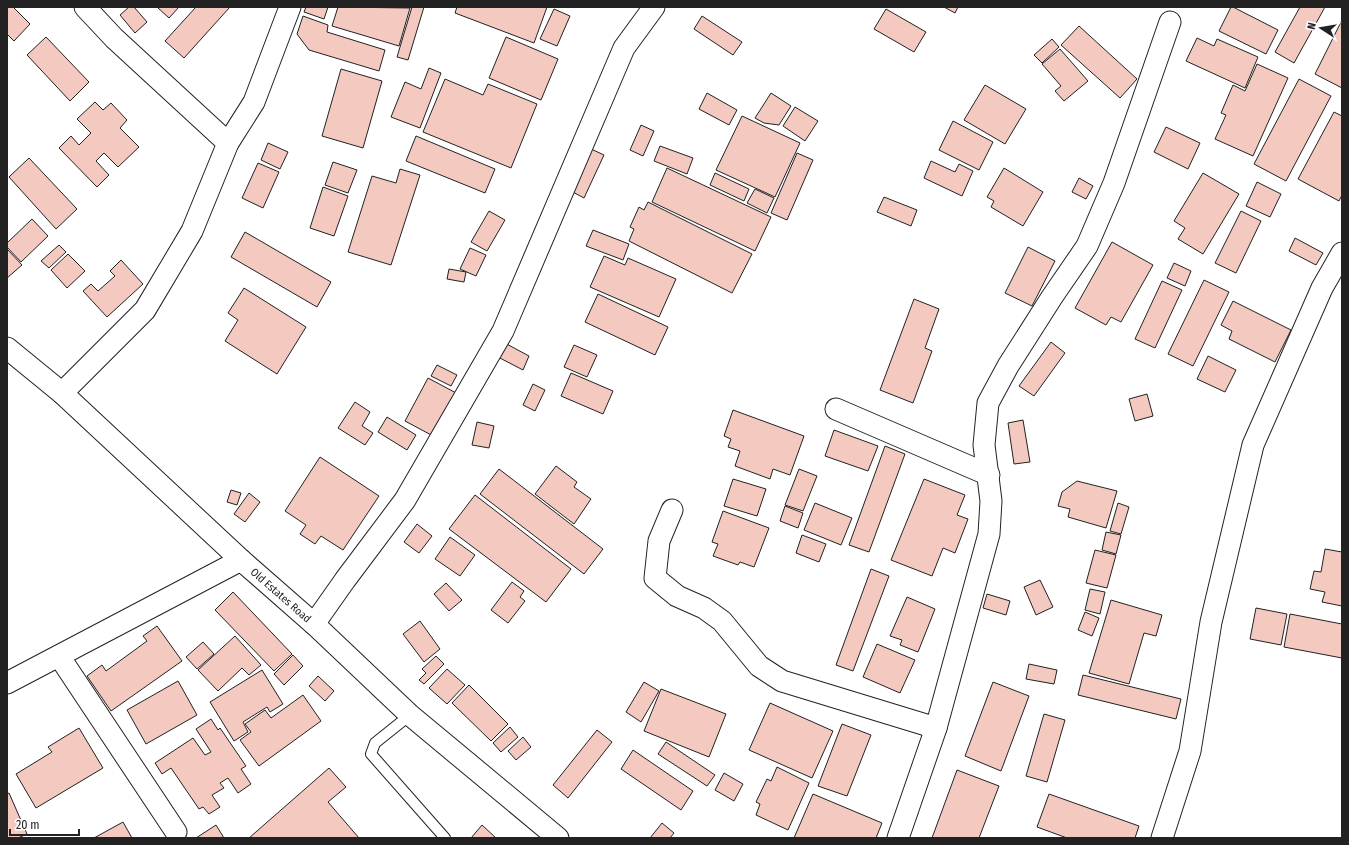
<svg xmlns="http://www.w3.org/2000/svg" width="1349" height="845" font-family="'Fira Sans Condensed',sans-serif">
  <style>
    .building { fill: #f3c9c0; stroke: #222 }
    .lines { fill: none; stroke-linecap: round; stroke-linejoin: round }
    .lane-casing { stroke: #222; stroke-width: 12 }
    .street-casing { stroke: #222; stroke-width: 23 }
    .lane { stroke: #fff; stroke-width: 10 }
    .street { stroke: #fff; stroke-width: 21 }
    .labels { text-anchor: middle; stroke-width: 3; stroke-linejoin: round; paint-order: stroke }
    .street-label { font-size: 11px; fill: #222; stroke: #fff }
  </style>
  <rect width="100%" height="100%" fill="#fff"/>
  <path class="building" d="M7,7H13L30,24L14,41L7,34Z
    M129,7H134L147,22L135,33L120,15Z
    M157,7H179L169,18Z
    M196,7H230L184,58L165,41Z
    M306,7H328L324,19L304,12Z
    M338,7L410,8L399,46L332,26Z
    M412,7H424L408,60L397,57Z
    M457,7H547L534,43L455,13Z
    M944,7H958L955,13Z
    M1231,7H1233L1278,30L1266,54L1219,31Z
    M1300,7H1325L1294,63L1275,52Z
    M554,9L570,16L557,46L540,39Z
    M886,9L926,32L914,52L874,29Z
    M303,16L328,25L327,32L385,50L379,71L309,50L297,34Z
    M702,16L742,42L733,55L694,29Z
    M1342,20V88L1315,74Z
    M1079,26L1137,79L1120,98L1061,45Z
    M46,37L89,82L70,101L27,55Z
    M506,37L558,59L541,100L489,78Z
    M1197,38L1214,46L1217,39L1258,57L1245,88L1186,61Z
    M1052,39L1059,47L1042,63L1034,55Z
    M1060,49L1088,81L1064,101L1055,91L1061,86L1042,64Z
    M1257,64L1288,78L1253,156L1215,139L1226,115L1221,113L1233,85L1245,91Z
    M429,68L441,73L420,128L391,117L405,82L421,89Z
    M341,69L382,81L363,148L322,136Z
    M445,79L483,95L488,84L537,104L511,168L423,132Z
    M1299,79L1331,96L1286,181L1254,164Z
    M985,85L1026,109L1005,144L964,120Z
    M707,93L737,110L729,125L699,109Z
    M771,93L791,106L779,125L764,123L755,118Z
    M95,102L103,110L111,103L127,120L120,128L139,147L118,167L104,153L96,161L109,175L97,187L59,148L71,136L79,145L91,133L77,119Z
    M795,107L818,121L805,141L783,126Z
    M1334,112L1342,116V195L1339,201L1298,179Z
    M742,116L800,143L775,197L716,170Z
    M953,121L993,142L979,170L939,150Z
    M641,125L654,131L643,156L630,150Z
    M1166,127L1200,143L1188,169L1154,152Z
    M416,136L495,169L485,193L406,161Z
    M268,143L288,152L280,169L261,160Z
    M660,146L693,158L687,174L654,161Z
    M589,148L604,155L584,198L569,190Z
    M797,153L813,160L787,220L771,213Z
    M29,158L77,209L56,229L9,177Z
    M931,161L955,172L959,164L973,171L962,196L924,178Z
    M333,162L357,170L348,193L325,185Z
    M258,163L279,172L263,208L242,198Z
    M667,168L771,217L755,251L652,202Z
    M1004,168L1043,192L1023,226L991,207L994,201L987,197Z
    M400,169L420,175L391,265L348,252L372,176L396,183Z
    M715,173L749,189L744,201L710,185Z
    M1203,173L1239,194L1203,254L1178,239L1185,228L1174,221Z
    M1079,178L1093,186L1086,199L1072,192Z
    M1257,182L1281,194L1270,217L1246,206Z
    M323,187L348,196L334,236L310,228Z
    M755,189L774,198L767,213L747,203Z
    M884,197L917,210L911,226L877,212Z
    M648,202L752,254L732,293L629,241L634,229L630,227L639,207L644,210Z
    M489,211L505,220L487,251L471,242Z
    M1241,211L1261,221L1236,273L1215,263Z
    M32,219L48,236L21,262L7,247V243Z
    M593,230L629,244L623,260L586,246Z
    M245,232L331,282L317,307L231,257Z
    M1295,238L1323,253L1316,265L1289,251Z
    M1112,242L1153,265L1121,322L1111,317L1106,325L1075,308Z
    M59,245L66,252L49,268L41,261Z
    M1028,247L1055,261L1032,306L1005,293Z
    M470,248L486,255L476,276L460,269Z
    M8,250L22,265L7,278V251Z
    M68,254L85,271L67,288L51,270Z
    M604,256L625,265L628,258L676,279L659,317L590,287Z
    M121,260L143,284L107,317L83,291L91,284L98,291L115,276L110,271Z
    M1174,263L1191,271L1185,286L1167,278Z
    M449,269L466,272L464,282L447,279Z
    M1204,280L1229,292L1193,366L1168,354Z
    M1162,281L1182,290L1155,348L1135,339Z
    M244,288L306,327L277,374L225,341L238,320L228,313Z
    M598,294L668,327L655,355L585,322Z
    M914,299L939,309L925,348L932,351L913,403L880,390Z
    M1233,301L1291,330L1275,362L1229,339L1232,331L1221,325Z
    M503,342L529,356L523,370L496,356Z
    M1051,342L1065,353L1034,396L1019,386Z
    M574,345L597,355L587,377L564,367Z
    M1208,356L1236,370L1225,392L1197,379Z
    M437,365L457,375L451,386L431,376Z
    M571,373L613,391L603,414L561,396Z
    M428,378L458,394L435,437L405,421Z
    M533,384L545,390L535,411L523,405Z
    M1147,394L1153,416L1135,421L1129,399Z
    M355,402L370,412L362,426L373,433L365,445L338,428Z
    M733,410L804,436L790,475L773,469L770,479L735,466L740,451L728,447L731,439L724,436Z
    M387,417L416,435L407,450L378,432Z
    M1023,420L1030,462L1014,464L1008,423Z
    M477,422L494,426L489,448L472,445Z
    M834,430L878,446L868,471L825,456Z
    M885,446L905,454L869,552L849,545Z
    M320,457L379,496L343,550L321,536L315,544L300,534L306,525L285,511Z
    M556,466L577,482L574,487L591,499L574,524L535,494Z
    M499,469L603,549L584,574L480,494Z
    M799,469L817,476L803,511L785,505Z
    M733,479L766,489L757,516L724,506Z
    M924,479L965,495L957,515L968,519L955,553L943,548L932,576L891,560Z
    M1077,481L1117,491L1106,528L1068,517L1070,509L1058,506L1062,492Z
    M231,490L241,493L237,505L227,502Z
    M249,493L260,502L245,522L234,514Z
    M475,495L571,569L546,602L449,529Z
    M815,503L852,518L841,545L804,530Z
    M1118,503L1129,507L1121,534L1110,531Z
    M785,506L803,513L798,528L780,521Z
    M723,511L769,528L754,567L740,562L738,565L713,556L718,544L712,542Z
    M417,524L432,536L419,553L404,542Z
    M1106,532L1121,535L1116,554L1102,550Z
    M802,535L826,544L819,562L796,553Z
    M450,537L475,555L460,576L435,559Z
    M1325,549L1342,552V606L1322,602L1325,592L1310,589L1314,571L1321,572Z
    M1095,550L1116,555L1107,588L1086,583Z
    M871,569L889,576L853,671L836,665Z
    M1040,580L1053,607L1036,615L1024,587Z
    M512,582L524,591L520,597L525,601L508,623L491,610Z
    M446,583L462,600L449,611L434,594Z
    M1090,589L1105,592L1100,614L1085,610Z
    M233,592L292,654L274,671L215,610Z
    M987,594L1010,601L1006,615L983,608Z
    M907,597L935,609L918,652L900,645L902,640L890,636Z
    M1111,600L1162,615L1156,636L1144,633L1129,684L1089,673Z
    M1256,608L1287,614L1281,645L1250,639Z
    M1085,612L1099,618L1092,636L1078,630Z
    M1290,614L1342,624V658L1284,647Z
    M420,621L440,649L424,662L403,634Z
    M157,626L182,661L111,711L87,676L102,665L106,671L147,641L143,636Z
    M235,636L261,665L249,675L242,668L218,691L198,670Z
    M203,642L214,654L197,669L186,657Z
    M877,644L915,660L900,693L863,677Z
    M293,655L303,666L284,685L274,674Z
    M436,656L444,664L424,684L419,680L426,673L422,669Z
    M1029,664L1057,670L1054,684L1026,679Z
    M447,669L465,685L447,704L429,688Z
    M262,670L283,704L270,712L267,707L243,722L248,732L234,741L210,702Z
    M1083,675L1181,699L1176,719L1078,695Z
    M318,676L334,691L325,701L309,686Z
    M178,681L197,715L146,744L127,710Z
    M644,682L659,691L641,722L626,712Z
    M993,682L1029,696L1001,771L965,756Z
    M469,685L508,724L491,741L452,703Z
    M661,689L726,714L709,757L644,731Z
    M303,695L321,721L259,766L240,740L251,732L245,724L265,710L271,718Z
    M770,703L833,731L812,778L749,750Z
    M1044,714L1065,720L1047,782L1026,776Z
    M211,719L218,730L220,728L246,766L241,769L251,784L238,793L228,778L220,783L224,788L212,795L220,807L209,814L203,807L199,809L171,768L162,774L155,763L193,738L205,755L211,752L196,729Z
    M842,724L871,735L847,796L818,786Z
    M510,727L518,737L501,752L493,743Z
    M79,728L103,768L36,808L16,774L52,752L48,747Z
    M597,730L612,742L568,798L553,785Z
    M523,737L531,747L516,760L508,751Z
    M666,742L715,775L707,786L658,754Z
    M633,750L693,791L681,810L621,769Z
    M777,767L809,783L788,830L756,815L760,804L756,802L767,779L771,781Z
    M329,768L346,787L328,802L359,838H249Z
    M957,770L999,786L979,838H932Z
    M724,773L743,784L734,801L715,790Z
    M9,793L27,834L18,838H7V794Z
    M813,794L882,823L876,838H794Z
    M1049,794L1139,826L1135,838H1067L1037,827Z
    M123,822L132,838H94Z
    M662,823L674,833L670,838H650Z
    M216,825L224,838H196Z
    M482,825L496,838H471Z"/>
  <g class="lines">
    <defs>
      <path id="lane" d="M410,715L375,743L371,754L445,838"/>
      <g id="street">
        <path d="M85,7L114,38L228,143"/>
        <path id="s1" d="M7,348L62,393L241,560L314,624L410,715L558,838"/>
        <path d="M62,393L145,310L192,231L228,143L254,102L290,7"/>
        <path d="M836,409L989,475"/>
        <path d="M672,510L659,541L655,578L677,596L704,608L722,621L759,666L782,681L936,728"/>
        <path d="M314,624L345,580L405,500L503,331L624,48L654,7"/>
        <path d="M59,656L176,832"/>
        <path d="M7,683L241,560"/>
        <path d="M898,838L936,728L989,534L991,501L984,445L988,403L1008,366L1052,297L1087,246L1114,183L1170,22"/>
        <path d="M1162,838L1190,751L1211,622L1253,445L1322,288L1342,253"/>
      </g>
    </defs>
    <use href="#lane" class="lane-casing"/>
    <use href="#street" class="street-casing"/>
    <use href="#lane" class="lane"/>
    <use href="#street" class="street"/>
  </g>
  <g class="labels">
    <g class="street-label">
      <text dy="4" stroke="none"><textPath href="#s1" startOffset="369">Old Estates Road</textPath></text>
    </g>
  </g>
  <rect width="1349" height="845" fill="none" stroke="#222222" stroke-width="16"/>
  <g transform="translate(1321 28) rotate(282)" stroke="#ffffff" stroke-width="3" paint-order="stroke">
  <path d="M0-3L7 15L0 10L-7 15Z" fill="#222222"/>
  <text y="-6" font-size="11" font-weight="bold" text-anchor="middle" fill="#222222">N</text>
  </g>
  <path d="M10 829v6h69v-6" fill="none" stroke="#222222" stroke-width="2"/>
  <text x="16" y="829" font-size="12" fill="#222222" stroke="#ffffff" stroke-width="3" paint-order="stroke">20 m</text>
</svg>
